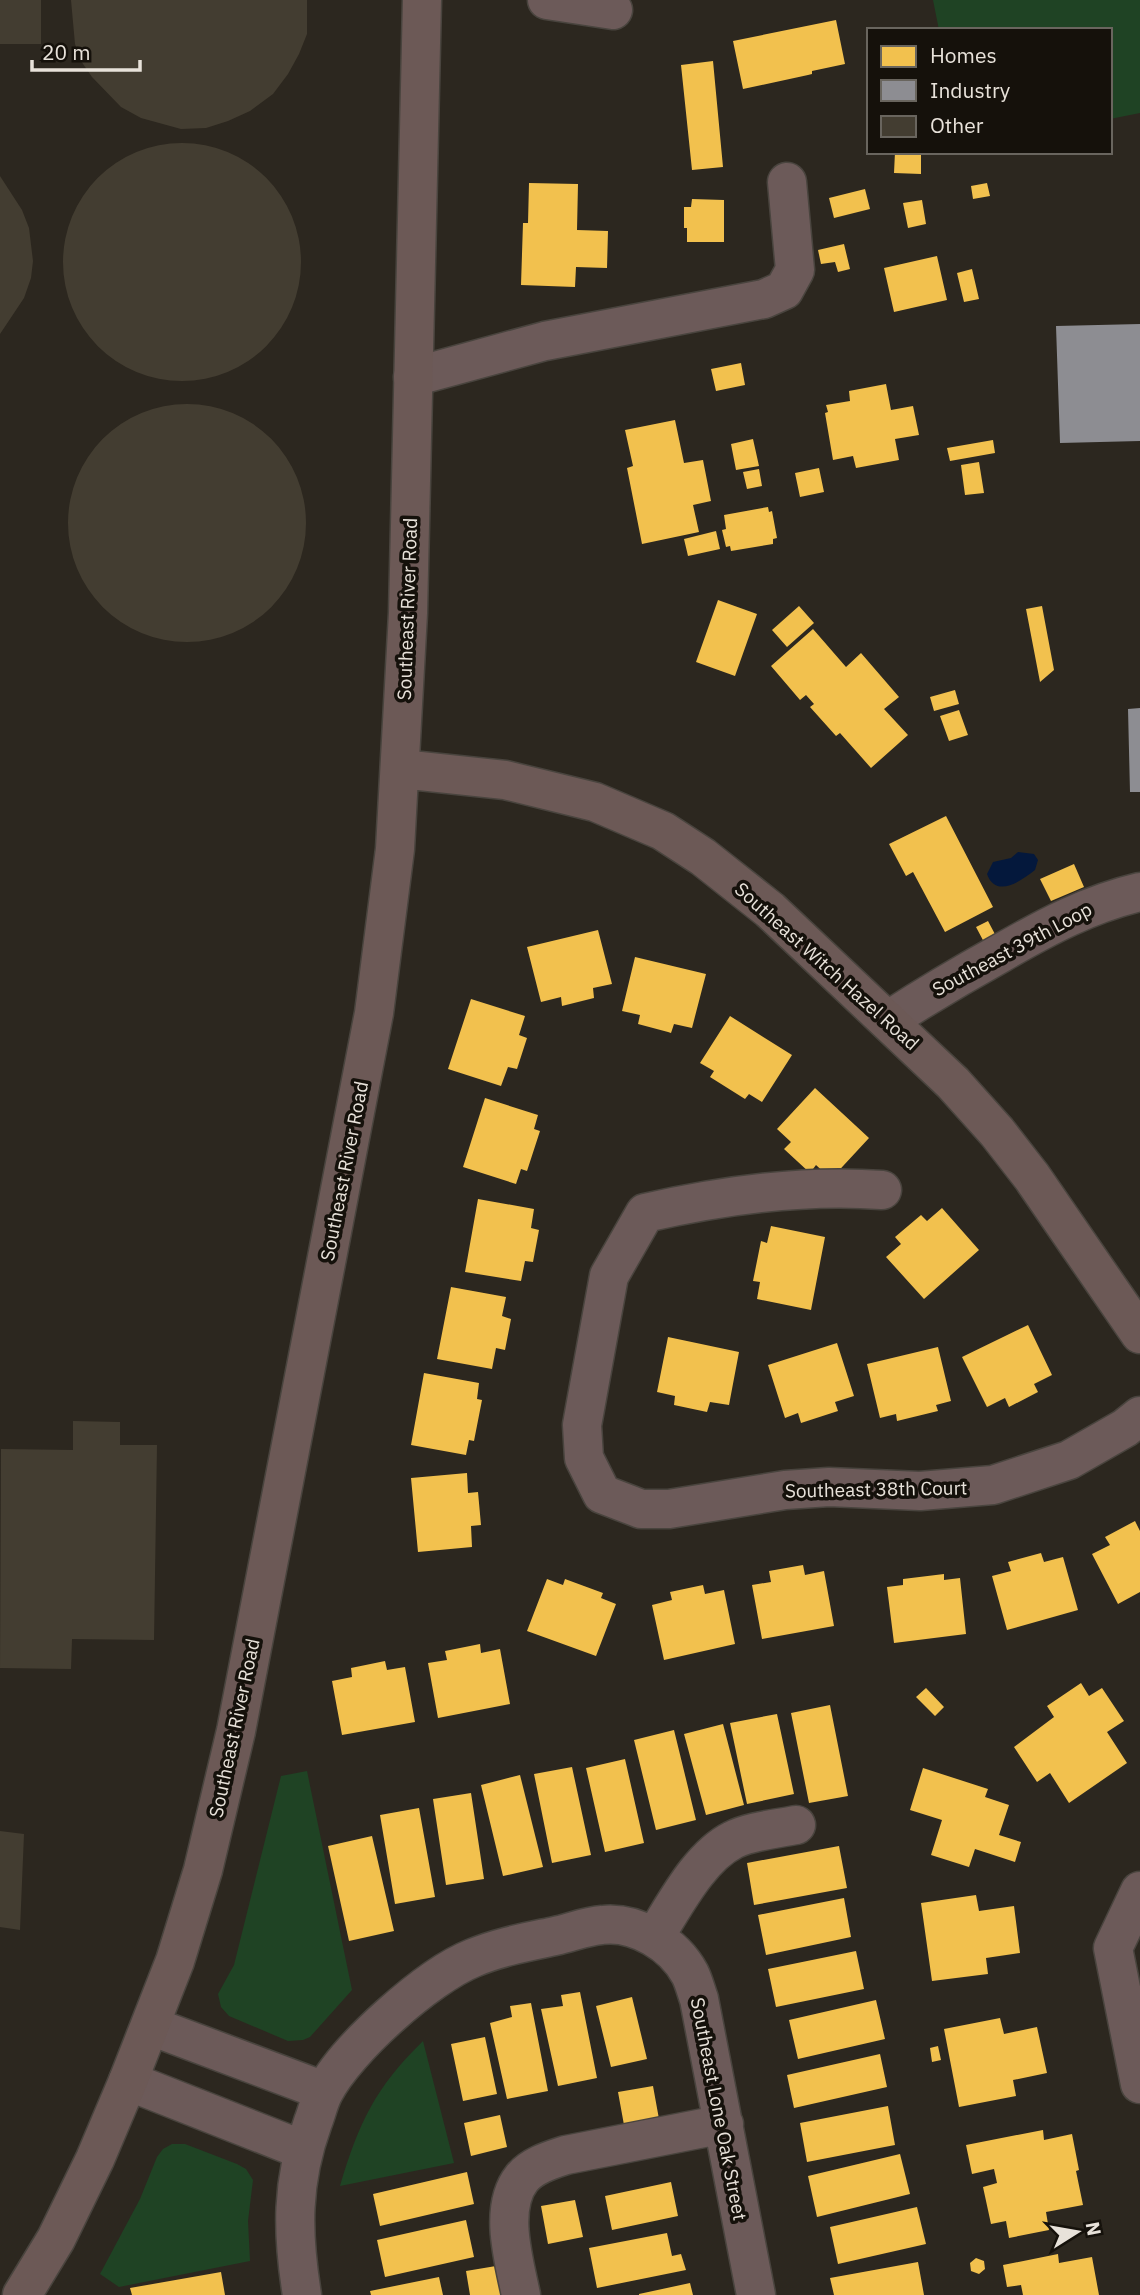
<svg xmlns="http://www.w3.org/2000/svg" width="1140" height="2295" font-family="'IBM Plex Sans',sans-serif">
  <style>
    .green { fill: #1f4324 }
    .water { fill: #04183c }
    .homes { fill: #f2c14e }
    .industry { fill: #8d8d92 }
    .building { fill: #433d31 }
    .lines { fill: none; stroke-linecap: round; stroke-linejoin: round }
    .minor-casing { stroke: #49443e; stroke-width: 41 }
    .major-casing { stroke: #49443e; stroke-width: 41 }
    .minor { stroke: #6c5a59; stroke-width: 38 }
    .major { stroke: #6c5956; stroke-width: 38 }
    .labels { text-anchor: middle; stroke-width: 7; stroke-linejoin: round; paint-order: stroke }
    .street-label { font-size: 19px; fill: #e8e2da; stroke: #15110b }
  </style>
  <rect width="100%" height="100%" fill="#2c271f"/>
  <path class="green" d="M933,0H1140V113L1110,119V30H939Z
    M307,1771L352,1990L310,2037L303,2040L288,2041L229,2016L221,2007L218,1994L234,1965L281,1776Z
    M423,2041L454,2163L340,2186C359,2122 375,2088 423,2041Z
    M172,2144H185L237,2164L246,2169L253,2180L248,2221L250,2261L119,2287L100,2274L140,2199L157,2157L163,2149Z"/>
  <path class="water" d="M1018,852L1034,854L1038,860L1035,870C1021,881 996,899 987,874L993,862L1011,858Z"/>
  <path class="homes" d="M836,20L845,64L812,71V74L808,75L743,89L733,41Z
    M713,61L723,167L692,170L681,65Z
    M895,152H921V174L894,173Z
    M529,183L578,184L577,230L608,231L607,268L576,267L575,287L521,285L523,223H528Z
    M987,183L990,196L973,199L971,186Z
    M865,189L870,209L834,218L829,198Z
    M692,199L724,200V242H687V228H684V207H691Z
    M922,200L926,224L908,228L903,203Z
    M844,244L850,269L838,272L835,262L821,264L818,250Z
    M937,256L947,300L894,312L884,268Z
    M972,269L979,299L964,302L957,273Z
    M741,363L745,385L716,391L711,369Z
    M886,384L891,410L913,406L919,435L895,439L899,460L856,468L853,456L833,460L825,413L828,412L826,405L850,401L849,391Z
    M675,420L684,463L703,460L711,501L693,505L699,532L642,544L627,468L633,466L625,430Z
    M753,439L759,466L736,470L731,444Z
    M993,440L995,453L950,461L947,448Z
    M979,462L984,493L965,495L961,465Z
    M819,468L824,492L800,497L795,473Z
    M759,469L762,486L747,489L743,472Z
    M768,507L769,512L772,511L777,538L773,539V544L731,551L730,546L726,547L722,530L726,529L724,515Z
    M716,531L720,549L688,556L684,539Z
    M718,600L757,614L735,676L696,662Z
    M799,606L814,623L787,647L772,630Z
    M1042,606L1054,670L1040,682L1026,609Z
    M813,629L846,667L861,653L899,697L884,709L908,735L871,768L840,733L836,736L810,707L814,704L806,695L800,700L771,666Z
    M955,690L959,704L934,711L930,697Z
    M959,710L968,735L949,741L940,716Z
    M946,816L993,907L945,932L913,872L906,876L889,844Z
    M1074,864L1084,887L1051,901L1040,879Z
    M988,921L997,938L985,944L976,927Z
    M598,930L612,984L593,988L594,998L562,1006L561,997L541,1002L527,947Z
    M635,957L706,974L692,1028L674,1024L671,1033L668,1032L638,1024L640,1015L622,1011Z
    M471,999L525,1016L519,1035L527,1038L517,1069L508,1067L501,1086L448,1069Z
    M730,1016L792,1055L762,1102L749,1094L745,1099L710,1077L714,1071L700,1063Z
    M815,1088L869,1138L831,1179L816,1165L810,1173L784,1149L791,1142L777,1129Z
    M485,1098L538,1115L534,1129L540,1131L527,1171L521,1169L516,1184L463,1167Z
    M478,1199L534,1209L531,1228L539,1230L533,1262L525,1261L521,1281L465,1272Z
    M942,1208L979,1250L924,1299L886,1257L901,1244L895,1237L921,1215L927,1221Z
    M771,1226L825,1237L811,1310L757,1299L760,1282L753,1281L761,1241L767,1243Z
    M451,1287L506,1297L502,1316L511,1319L505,1350L496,1348L492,1369L437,1359Z
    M1028,1325L1052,1375L1034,1384L1038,1392L1009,1407L1005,1398L987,1407L962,1357Z
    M668,1337L739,1352L729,1405L710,1402L707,1412L674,1405L675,1396L657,1392Z
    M837,1343L854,1396L835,1402L838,1411L801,1423L798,1413L785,1418L768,1365Z
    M938,1347L951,1401L936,1405L938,1411L897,1421L896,1414L880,1418L867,1364Z
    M424,1373L479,1383L477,1399L482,1400L474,1441L469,1440L466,1455L411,1445Z
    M467,1473L468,1493L478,1492L481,1525L471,1526L472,1547L418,1552L411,1478Z
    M1135,1521L1140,1531V1592L1118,1604L1092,1554L1110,1545L1105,1537Z
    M1041,1553L1044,1562L1063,1557L1078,1610L1007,1630L992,1576L1011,1571L1008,1562Z
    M803,1565L805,1575L824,1571L834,1626L762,1639L752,1585L771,1582L769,1571Z
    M944,1574V1580L960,1578L966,1634L894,1643L887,1587L903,1585V1579Z
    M547,1579L563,1585L565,1579L603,1593L601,1598L616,1604L596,1656L527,1631Z
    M703,1585L705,1594L724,1590L735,1644L664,1660L652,1605L672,1600L670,1592Z
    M480,1644L481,1653L500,1649L510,1704L438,1718L428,1663L447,1660L445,1651Z
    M385,1661L387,1670L405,1667L415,1722L342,1735L332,1681L352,1677L351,1668Z
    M1081,1683L1089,1696L1102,1688L1124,1721L1107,1732L1127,1763L1069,1803L1050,1773L1037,1782L1014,1747L1054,1717L1047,1706Z
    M926,1688L944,1707L935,1716L916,1697Z
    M830,1705L848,1796L809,1803L791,1713Z
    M777,1714L794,1794L747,1804L730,1723Z
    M723,1724L744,1805L706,1815L684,1734Z
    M674,1730L696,1820L656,1830L634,1740Z
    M625,1759L644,1843L605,1852L586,1768Z
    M572,1767L591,1855L552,1863L534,1774Z
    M923,1768L988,1789L985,1797L1009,1805L999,1835L1021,1842L1015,1862L975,1849L969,1867L931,1855L942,1820L910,1810Z
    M520,1775L543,1867L503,1876L481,1785Z
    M471,1793L484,1879L446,1885L433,1799Z
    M419,1808L435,1897L395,1904L380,1815Z
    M372,1836L394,1931L349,1941L328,1846Z
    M839,1846L847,1888L754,1905L747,1863Z
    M976,1895L979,1911L1014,1906L1020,1953L986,1958L988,1974L932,1981L921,1903Z
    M844,1898L851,1937L766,1955L758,1915Z
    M856,1951L864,1989L776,2007L768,1969Z
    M580,1992L597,2078L558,2086L541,2009L563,2006L561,1995Z
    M632,1997L647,2059L611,2067L596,2006Z
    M876,2000L885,2039L798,2059L789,2020Z
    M531,2003L548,2091L507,2099L490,2023L512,2017L510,2006Z
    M1000,2018L1004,2034L1037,2027L1047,2073L1013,2080L1016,2096L959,2107L944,2029Z
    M485,2037L497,2094L463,2101L451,2044Z
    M938,2046L941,2060L932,2062L930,2048Z
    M880,2054L887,2087L794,2108L787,2075Z
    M653,2086L659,2119L624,2125L618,2092Z
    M888,2106L895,2145L807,2162L800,2123Z
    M500,2115L507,2147L471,2156L464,2123Z
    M1043,2130L1044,2140L1072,2134L1079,2170L1076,2171L1083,2205L1046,2212L1049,2230L1009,2238L1006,2221L991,2224L983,2187L997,2183L994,2169L972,2174L966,2145Z
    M900,2154L910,2194L817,2217L808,2176Z
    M467,2172L474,2204L380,2226L373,2194Z
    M671,2182L678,2216L612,2230L605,2196Z
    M575,2200L583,2237L548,2244L541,2206Z
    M917,2207L926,2244L838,2264L830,2227Z
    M466,2220L474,2257L385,2277L377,2240Z
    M667,2233L672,2256L681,2254L686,2270L597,2288L589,2248Z
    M1058,2254L1059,2263L1092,2257L1099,2295H1023L1021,2285L1007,2287L1003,2265Z
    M976,2258L984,2261L985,2269L979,2274L971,2271L970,2263Z
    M918,2262L924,2295H834L830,2278Z
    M502,2265L507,2295H470L466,2271Z
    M221,2272L225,2295H132L130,2288Z
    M439,2277L443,2295H371L370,2291Z
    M690,2283L693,2295H639V2294Z"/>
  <path class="industry" d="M1140,324V441L1060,443L1056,326Z
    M1140,708V792H1130L1128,709Z"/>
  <path class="building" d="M0,0H41V44H0Z
    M71,0H307V34L299,54L288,74L273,94L250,111L228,121L206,128L181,129L141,118L121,107L92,77L81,61L75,44Z
    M63 262a119 119 0 1 1 238 0a119 119 0 1 1-238 0Z
    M0,176L22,210L29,228L33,261L31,278L24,298L0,334Z
    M68 523a119 119 0 1 1 238 0a119 119 0 1 1-238 0Z
    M73,1421L120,1422V1445H157L154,1640L72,1639L71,1669L0,1668L1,1449L73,1450Z
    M0,1831L24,1834L20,1930L0,1927Z"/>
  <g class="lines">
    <defs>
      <path id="minor" d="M547,0L613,10
        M413,377L545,341L764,299L784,290L795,270L787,182
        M889,1020C926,996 963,974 1001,953C1046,927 1089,904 1140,892
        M882,1190C806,1184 720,1196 645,1213L609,1276L582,1425L584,1458L602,1494L641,1509H669L785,1490L829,1487L920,1491L993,1485L1069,1460L1125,1428L1140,1416
        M1140,1891L1113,1948L1140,2084
        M655,1936C675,1905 699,1857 733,1840C750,1831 776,1829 796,1825
        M151,2026L324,2091
        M128,2081L303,2150
        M302,2295C292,2233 291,2182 313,2122C317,2112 319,2101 324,2092C346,2049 428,1976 473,1958C499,1947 527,1942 555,1936C570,1933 586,1926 602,1925C636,1921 674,1944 690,1974C694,1982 696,1991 699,1999L756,2295
        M521,2295C514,2261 498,2208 522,2178C533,2165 551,2160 566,2155L724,2124"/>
      <path id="major" d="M401,769L505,780L595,802L663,831L703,857L770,910L953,1083L997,1132L1032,1177L1140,1334
        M22,2295L56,2239L95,2159L128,2081L175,1961L203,1870L236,1731L374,1013L395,849L408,613L422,0"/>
    </defs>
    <use href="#minor" class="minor-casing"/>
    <use href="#major" class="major-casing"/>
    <use href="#minor" class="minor"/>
    <use href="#major" class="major"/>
  </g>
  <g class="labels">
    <g class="street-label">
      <text transform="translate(407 609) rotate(-88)" y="7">Southeast River Road</text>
      <text transform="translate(1012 949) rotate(-28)" y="7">Southeast 39th Loop</text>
      <text transform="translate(827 966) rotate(42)" y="7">Southeast Witch Hazel Road</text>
      <text transform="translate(344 1171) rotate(-79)" y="7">Southeast River Road</text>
      <text transform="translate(876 1489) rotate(-1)" y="7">Southeast 38th Court</text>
      <text transform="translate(234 1728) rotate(-78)" y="7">Southeast River Road</text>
      <text transform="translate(719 2109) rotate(79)" y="7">Southeast Lone Oak Street</text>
    </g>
  </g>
  <rect x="867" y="28" width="245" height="126" fill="#15110b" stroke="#69655e" stroke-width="2"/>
  <rect x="881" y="46" width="35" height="21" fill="#f2c14e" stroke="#69655e" stroke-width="2"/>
  <text x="930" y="63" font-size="21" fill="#e8e2da">Homes</text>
  <rect x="881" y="80" width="35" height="21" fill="#8d8d92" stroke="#69655e" stroke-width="2"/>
  <text x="930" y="98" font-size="21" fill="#e8e2da">Industry</text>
  <rect x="881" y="116" width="35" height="21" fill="#433d31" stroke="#69655e" stroke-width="2"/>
  <text x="930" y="133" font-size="21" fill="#e8e2da">Other</text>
  <g transform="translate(1077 2232) rotate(79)" stroke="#15110b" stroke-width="5" paint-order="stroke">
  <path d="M0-5L12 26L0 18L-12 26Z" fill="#e8e2da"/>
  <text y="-10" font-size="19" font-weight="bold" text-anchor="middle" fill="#e8e2da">N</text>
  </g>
  <path d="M32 60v10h108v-10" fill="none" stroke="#e8e2da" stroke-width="3.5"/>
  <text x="42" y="60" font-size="21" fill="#e8e2da" stroke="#15110b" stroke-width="5" paint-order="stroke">20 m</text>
</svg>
